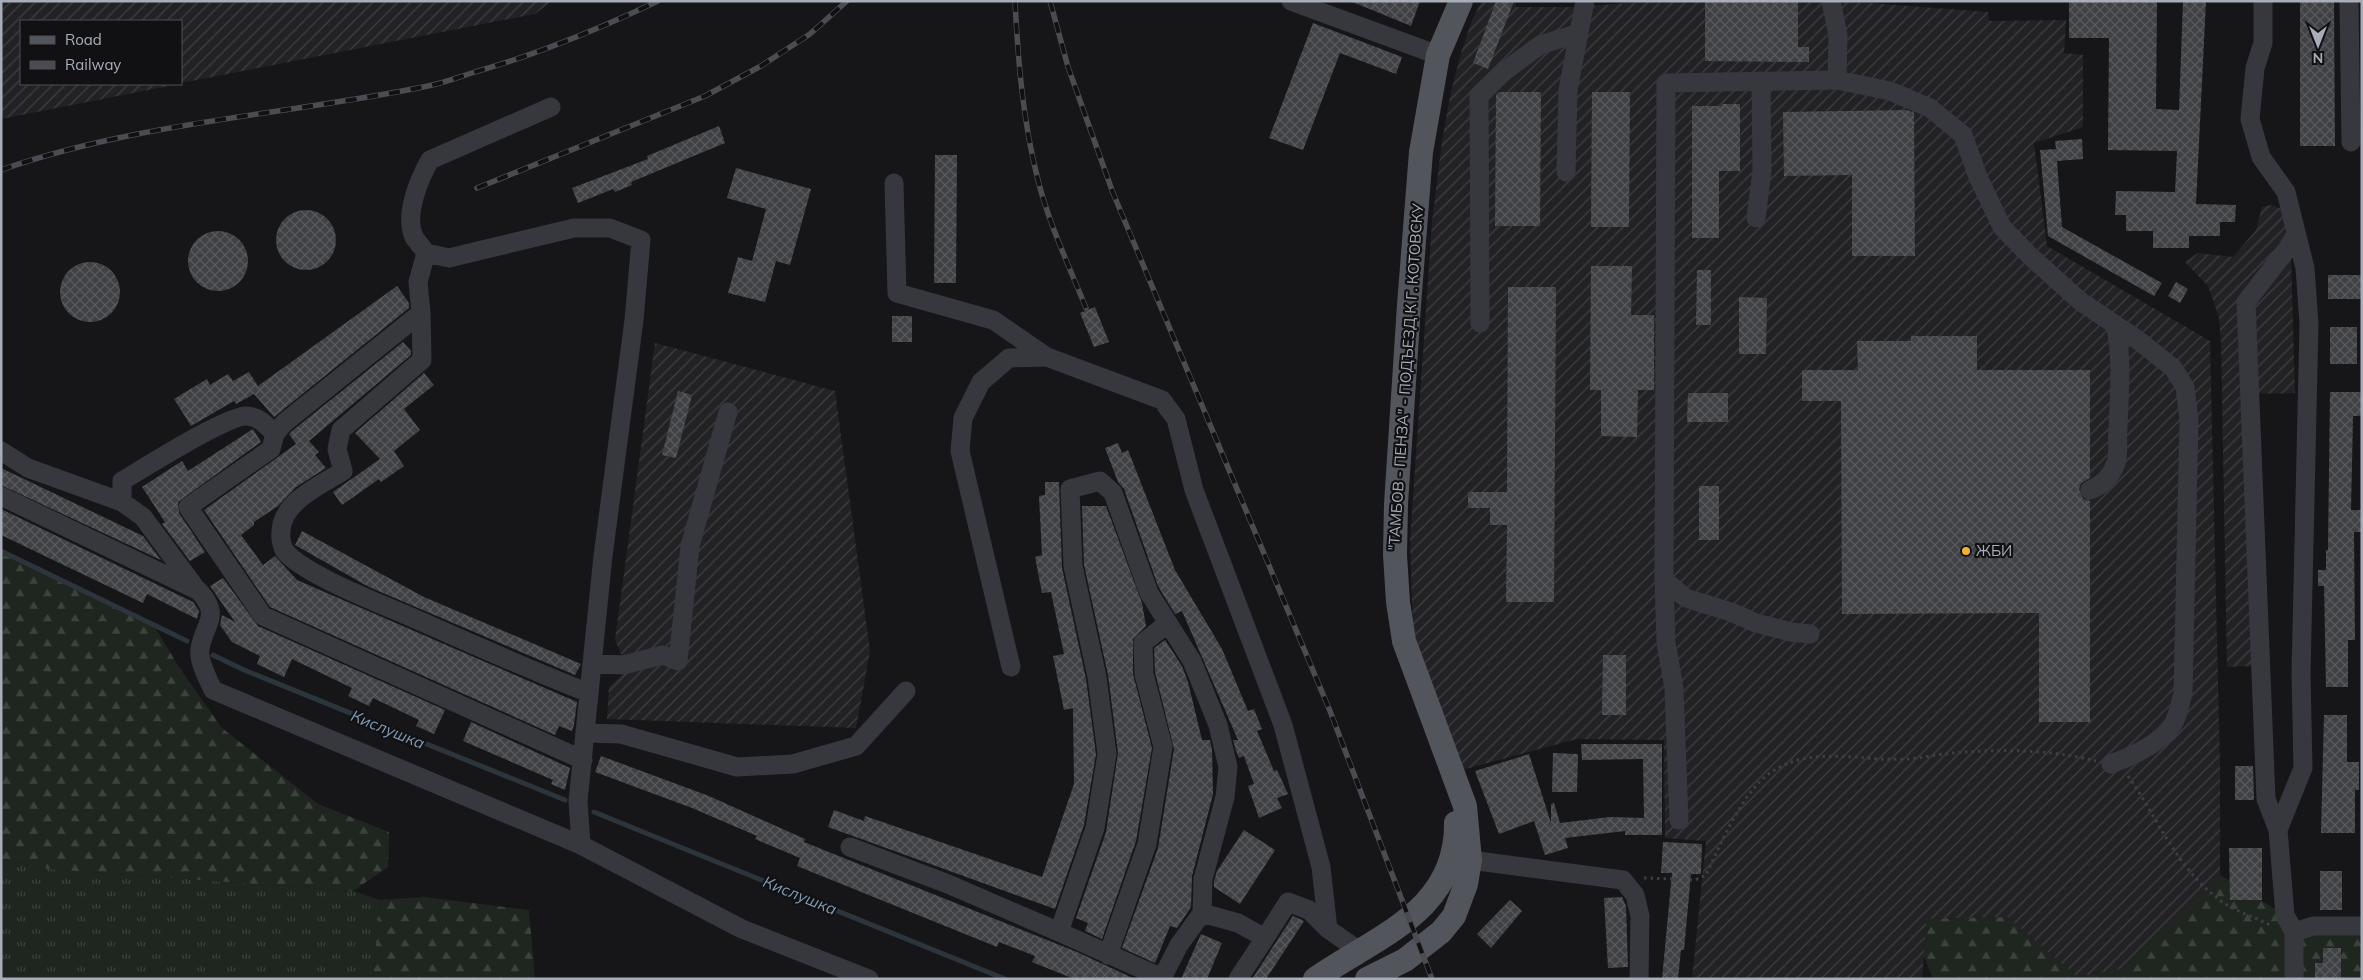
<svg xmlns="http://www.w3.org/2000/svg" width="2363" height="980" font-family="Mulish,sans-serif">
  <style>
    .industrial { fill: url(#industrial-furrows) }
    .grass { fill: url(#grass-tufts) }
    .forest { fill: url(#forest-firs) }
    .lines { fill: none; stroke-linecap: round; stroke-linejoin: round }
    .stream { stroke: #2c353c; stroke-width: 5 }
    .building { fill: url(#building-cross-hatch) }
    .path { stroke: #3d3f44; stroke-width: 3; stroke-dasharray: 2.5 4; stroke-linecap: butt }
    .minor { stroke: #37383d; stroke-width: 19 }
    .major { stroke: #53555c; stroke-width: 24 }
    .rail-casing { stroke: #4a4c52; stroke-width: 5.5 }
    .rail { stroke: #111113; stroke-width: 4; stroke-dasharray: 11; stroke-linecap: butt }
    .poi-dot { fill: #f2b134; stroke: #111113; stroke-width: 2 }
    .labels { text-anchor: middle; stroke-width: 4.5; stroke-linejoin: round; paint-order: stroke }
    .street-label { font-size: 15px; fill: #a8adb8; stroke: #111113 }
    .poi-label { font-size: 15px; fill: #a8adb8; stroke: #111113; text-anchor: start }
    .water-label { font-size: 16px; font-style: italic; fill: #7f9bb3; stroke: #111113 }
  </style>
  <defs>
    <pattern id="industrial-furrows" width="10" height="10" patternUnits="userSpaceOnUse" patternTransform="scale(1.25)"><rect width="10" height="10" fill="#222225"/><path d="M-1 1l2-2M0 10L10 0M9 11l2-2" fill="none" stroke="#3f3f43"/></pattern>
    <pattern id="grass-tufts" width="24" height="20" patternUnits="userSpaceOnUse" patternTransform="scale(1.25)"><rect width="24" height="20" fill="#1e261f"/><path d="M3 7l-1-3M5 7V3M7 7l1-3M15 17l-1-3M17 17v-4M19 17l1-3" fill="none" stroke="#3c433d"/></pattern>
    <pattern id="forest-firs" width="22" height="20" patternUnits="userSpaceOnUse" patternTransform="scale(1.25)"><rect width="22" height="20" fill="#1e261f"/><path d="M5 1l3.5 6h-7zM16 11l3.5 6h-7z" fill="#3c433d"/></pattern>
    <pattern id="building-cross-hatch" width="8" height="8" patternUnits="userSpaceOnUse" patternTransform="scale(1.25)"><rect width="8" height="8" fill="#404145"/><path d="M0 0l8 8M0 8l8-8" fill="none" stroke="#595a5e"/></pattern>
  </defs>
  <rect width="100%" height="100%" fill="#161618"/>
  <path class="industrial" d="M1,1H552L535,14L181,83V21H21V84H179L1,119Z
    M1482,1H1516V7H1575L1653,1H1844L1988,12L1989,21L2066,20L2064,53L2083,55V127L2034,143L2047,246L2210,341L2220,768V875L2123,969L2077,977L2007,917L1927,919L1922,979H1692L1706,841L1665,838L1664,740L1577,739L1462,770L1413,630L1410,541L1432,222L1442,141L1451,91L1462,50L1472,20Z
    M2271,205L2282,209L2291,257L2295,393L2246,394L2253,666L2227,667L2221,342L2219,318L2208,286L2185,262L2198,253L2233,257L2256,230L2262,207Z
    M655,343L835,391L870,651L856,728L607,719L609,687L624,673L622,656L615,640Z"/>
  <path class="grass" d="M1,859L50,869L353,891L380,900L373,979H1Z"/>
  <path class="forest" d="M1,551L154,626L179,667L222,728L318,804L389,832L388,867L353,891L50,869L1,859Z
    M2220,875L2285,915L2294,932L2362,926V979H1933L1924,956L1927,919L2008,917L2077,977L2123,969Z
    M424,897L529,910L535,979H373L380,900Z"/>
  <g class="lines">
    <path class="stream" d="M1,551L187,641
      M213,655L244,670L565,800
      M594,812L1005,979"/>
  </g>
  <path class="building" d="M1350,1H1420L1411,26Z
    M1496,1H1514L1488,69L1473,63Z
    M1705,1H1798V47H1809V62L1705,61Z
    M2069,1H2157L2156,109L2179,110L2183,1H2206L2196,204L2236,205L2235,222H2220V236H2189V248H2153V231H2126V215H2115L2116,191L2175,192L2177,151L2108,150L2109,38H2069Z
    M2300,1H2334L2335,146H2300Z
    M1313,23L1402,57L1396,74L1340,53L1303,150L1269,138Z
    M1499,92H1541L1540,226H1495L1496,95Z
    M1592,92H1630L1629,227H1591Z
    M1722,104H1740V171H1719V238H1692V106H1722Z
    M1907,110L1914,113L1915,256H1852V175L1784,176L1783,112Z
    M719,126L725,143L631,182L632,185L615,192L613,189L578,203L572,188L648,159L647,156Z
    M2082,139L2083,159L2057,161L2062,227L2162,283L2154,296L2048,236L2040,150L2056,149L2055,141Z
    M935,155H957L956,283H934Z
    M736,168L811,189L790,265L776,261L765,302L728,293L738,257L752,261L766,209L727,198Z
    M276 240a30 30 0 1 1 60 0a30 30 0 1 1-60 0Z
    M188 261a30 30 0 1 1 60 0a30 30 0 1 1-60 0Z
    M60 292a30 30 0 1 1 60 0a30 30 0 1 1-60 0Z
    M1591,266H1632L1631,315H1654V390H1638L1637,437L1601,436V390H1590Z
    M1697,270H1711V325H1696Z
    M2328,275H2362V299H2328Z
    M2176,282L2188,289L2180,303L2168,296Z
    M397,286L409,303V308L274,417L254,394L236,404L234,401L191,426L174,399L207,379L210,385L228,374L233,381L249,372L258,386Z
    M1508,287H1556L1554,602H1506L1507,525H1490V508H1468V492H1507Z
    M1739,297L1767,298L1766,354H1739Z
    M1095,307L1109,342L1094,347L1080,313Z
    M892,316H912V342H892Z
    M2330,327H2357V364H2330Z
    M1911,336H1977V370H2090V478L2081,483L2079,489L2083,499L2090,501V722H2039V613L1842,614L1841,401H1802V370H1858L1857,341H1911Z
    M403,342L411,351V355L309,441L319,452L315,455L326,468L296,487L278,506L254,522V525L241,535L263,565L275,556L297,580L577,702L574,725L572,731L559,726L555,735L270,607L204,510L296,444L289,434L292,431Z
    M424,373L434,385L404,409L420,430L394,451L404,466L381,482L379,479L342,505L333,492L380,459L355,433Z
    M678,391L692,395L676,458L662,455Z
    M2330,392H2362V416H2353L2351,510H2362V532H2354L2355,640H2348V687H2326L2324,586H2318V570H2326V550H2328Z
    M1688,393H1728V422H1687Z
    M253,429L261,442L178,502L179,513L205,552L190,561L162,524L165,522L142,487L182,461L188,471Z
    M1118,443L1122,453L1128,450L1175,570L1222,649L1248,711L1254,709L1262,729L1257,731L1274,771L1277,770L1288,794L1277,798L1282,808L1259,818L1248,786L1254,784L1244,756L1239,758L1236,751L1233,740H1238L1182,611L1175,614L1158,586L1124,489L1118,482L1105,448Z
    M1,468L143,536L161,560L1,485Z
    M1045,482H1059L1062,568L1086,679L1096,754L1084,825L1055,909L828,827L834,810L864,821L865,816L1042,877L1074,784L1073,708L1064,710L1053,656L1064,654L1051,592L1042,593L1035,557L1042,555L1039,496L1045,495Z
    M1699,486H1719V540H1699Z
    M1082,506H1106L1142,603L1146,626L1133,639V674L1152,748L1136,841L1102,939L1085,931L1088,923L1076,918L1106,832L1118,753L1108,675L1084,565Z
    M1,509L193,602L199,611L197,619L147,594L143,603L1,535Z
    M302,531L424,597L581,664L575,675L369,587L295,545Z
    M223,578L258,626L445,710L434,734L416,726L419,720L373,698L369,706L348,696L352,688L292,659L284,677L257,664L260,656L232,642L220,625L222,615L235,622L210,586Z
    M1165,640L1182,666L1188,682L1202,740H1210L1212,750L1213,794L1192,876L1191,907L1177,928L1170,926L1155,963L1122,948L1158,848L1174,749L1155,672L1154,648Z
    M1603,655H1626V715H1602Z
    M2324,715H2347V762H2359V790H2355V833H2321Z
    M471,722L570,768L565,790L551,784L553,780L463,741Z
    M1581,744H1662V835H1625V831L1565,838L1568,848L1545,855L1534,821L1499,834L1475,771L1529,754L1551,823V804L1554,803L1560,823L1610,817L1644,818L1643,759L1582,760Z
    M1553,753L1578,754L1577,792H1552Z
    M601,756L709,796L805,839L804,842L1077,952L1135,979H1074L1032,962L1035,956L999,942L997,947L797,866L800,858L755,839L757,836L692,808L595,772Z
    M2235,766H2253L2254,800H2235Z
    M1244,830L1275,850L1240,904L1214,887V881L1217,871Z
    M1663,842L1702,844L1701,874H1691L1684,950H1681L1678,979H1662L1672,873H1661Z
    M2229,848H2262V900H2230Z
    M2320,871H2342V910H2320Z
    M1622,897L1626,906L1628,967L1608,968L1604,898Z
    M1510,900L1522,911L1491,948L1477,934Z
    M1293,916L1304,921L1266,979H1252Z
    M1201,934L1222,943L1207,979H1181Z
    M2323,948H2341V979H2315V963H2323Z"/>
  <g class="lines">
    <path class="path" d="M2128,776C2159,820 2176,868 2221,901C2235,911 2254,917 2270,925
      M1644,878L1695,880L1706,875C1720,845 1743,791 1770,773C1811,744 1862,762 1908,759C1923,758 1938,754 1953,753C2001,749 2049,749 2096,761"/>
    <path class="minor" d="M1291,1L1438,55
      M2263,1V43L2255,68L2250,119L2261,157L2286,192L2305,268L2309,324L2301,673L2303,768L2278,830
      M2349,1L2351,142
      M1837,80L1890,91L1930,108L1963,135L1978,177L2002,227L2030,256L2080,301L2138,340L2173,368L2185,387L2189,420L2183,694C2180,703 2178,716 2173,724C2160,744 2133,756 2111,764
      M551,107L430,160C419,179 404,215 414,237C417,242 423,248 426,253L449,258L574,228H610L641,240L634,320L603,556L578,801L581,845
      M1566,172L1568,90L1585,1
      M894,183L897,293L993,320L1047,357L1162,400L1176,419L1194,490L1283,725L1321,867L1328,929L1358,950
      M1756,218L1762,171L1761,81
      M426,253L418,282L421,313L284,423L275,434L271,449L188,507L263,616L583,760
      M421,313L422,360L341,430L337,449L343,471C321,485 281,502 281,532C280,536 282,546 284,550C301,573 376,602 404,614C466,641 527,669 589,693
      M1480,323L1479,95L1501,74L1540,45L1579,33
      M1,451L28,468L122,502V481C144,468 226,416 246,416C259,416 267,426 275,434
      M1100,481L1113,493L1149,593L1192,661L1218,725L1228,767L1225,797L1203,879L1202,913L1179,945L1162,978L1059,932L1095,828L1107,754L1097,677L1073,566L1070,489Z
      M2090,490C2103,485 2111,477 2116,463C2119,453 2117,439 2118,429C2119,394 2123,358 2115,324
      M1,496L199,591C222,617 204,623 200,649C198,661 208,679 213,690L581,845L742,929L869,979
      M122,502L143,517L197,590
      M1664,580L1686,598L1731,612L1756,623L1791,632L1810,634
      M592,663L623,665L663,655L678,661L690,546L728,412
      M1011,667L960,451L963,418L981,382L1009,358L1047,357
      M585,733L621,734L737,767L793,764L856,746L906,691
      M1679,820L1674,688L1666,643L1664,580L1666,83L1837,80L1838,35L1831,1
      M850,847L948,884L1059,932
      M1470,860L1623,880L1635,895L1640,916L1639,979
      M1202,913L1238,923L1265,938L1238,979
      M2294,932L2313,926H2362
      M1265,938L1288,902L1309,910L1328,929
      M1108,955L1147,844L1163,747L1144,674L1143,643L1168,623
      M2294,979V932L2285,915L2278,830L2266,799L2246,302L2288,248L2296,234"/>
    <path class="major" d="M1315,979C1377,936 1457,911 1456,823
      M1367,979L1405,960L1441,932L1454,916L1466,884L1470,860L1465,806L1404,641L1398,602L1395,555L1396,504L1409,305L1421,152L1438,55L1461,1"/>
    <defs>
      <path id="rail" d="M1015,1C1018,61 1023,122 1038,180C1049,224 1069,266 1086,308
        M1050,1L1068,67L1113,193L1330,711L1432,979
        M1,170C138,122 286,115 428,86C444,83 459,77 475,72C538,54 599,29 658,1
        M477,188L705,96L761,66L810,34L847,1"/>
    </defs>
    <use href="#rail" class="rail-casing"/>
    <use href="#rail" class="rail"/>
  </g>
  <circle class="poi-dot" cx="1966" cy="551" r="5"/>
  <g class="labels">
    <g class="street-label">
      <text transform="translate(1406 377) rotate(-86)" y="5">"ТАМБОВ - ПЕНЗА" - ПОДЪЕЗД К Г. КОТОВСКУ</text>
    </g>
    <g class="poi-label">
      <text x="1976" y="556">ЖБИ</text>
    </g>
    <g class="water-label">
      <text transform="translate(388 729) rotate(22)" y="6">Кислушка</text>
      <text transform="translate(800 895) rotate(22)" y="6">Кислушка</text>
    </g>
  </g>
  <rect width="2363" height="980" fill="none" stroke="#a8adb8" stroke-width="5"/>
  <rect x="20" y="20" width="162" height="65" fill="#111113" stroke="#4d4f55"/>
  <rect x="30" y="36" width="25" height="8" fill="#53555c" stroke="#4d4f55"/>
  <text x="65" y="45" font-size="15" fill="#a8adb8">Road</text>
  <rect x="30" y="61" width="25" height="8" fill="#4a4c52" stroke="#4d4f55"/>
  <text x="65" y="70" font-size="15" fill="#a8adb8">Railway</text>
  <g transform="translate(2318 45) rotate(180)" stroke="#111113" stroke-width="4" paint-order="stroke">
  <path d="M0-4L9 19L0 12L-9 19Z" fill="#a8adb8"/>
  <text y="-8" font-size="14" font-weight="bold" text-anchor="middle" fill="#a8adb8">N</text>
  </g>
</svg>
